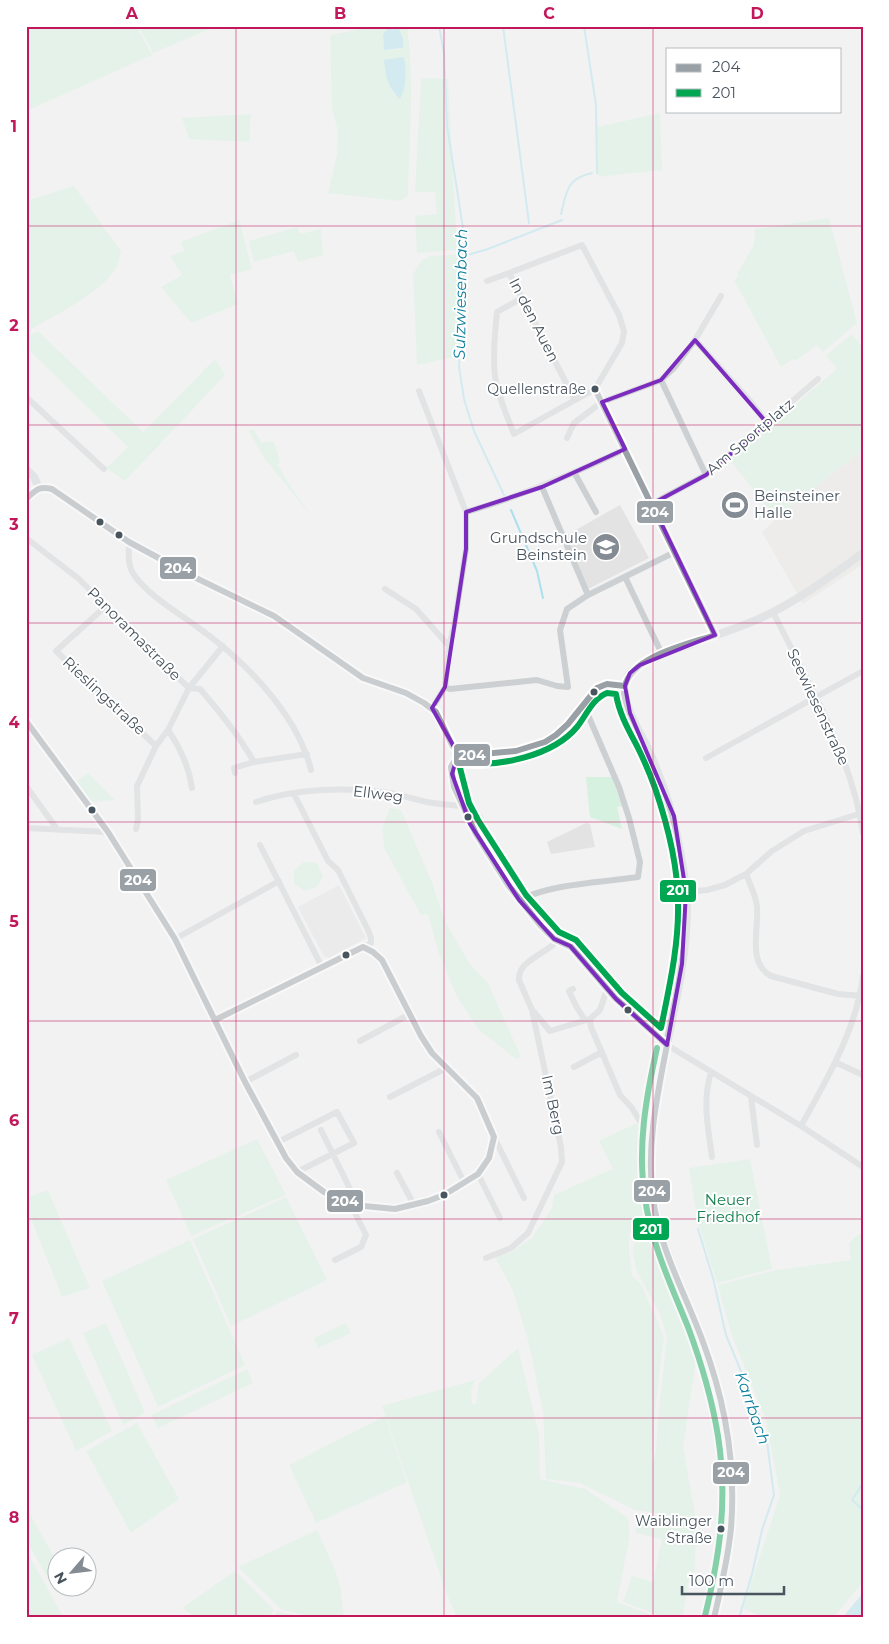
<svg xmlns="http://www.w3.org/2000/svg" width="889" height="1644" font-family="Montserrat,sans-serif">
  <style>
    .commercial { fill: #e6e5e0 }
    .education { fill: #e4e3e4 }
    .green { fill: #d6f1e0 }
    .water { fill: #abe0ee }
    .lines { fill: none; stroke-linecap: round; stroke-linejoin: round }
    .stream { stroke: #abe0ee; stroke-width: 2 }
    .minor { stroke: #cdd0d2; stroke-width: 6 }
    .tertiary { stroke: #cdd0d2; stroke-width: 8 }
    .bus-1-casing { stroke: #fff; stroke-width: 10 }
    .bus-2-casing { stroke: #fff; stroke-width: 10 }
    .bus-1 { stroke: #9aa1a6; stroke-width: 6 }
    .bus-2 { stroke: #00a651; stroke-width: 6 }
    .marked { fill: none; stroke: #7b2cbf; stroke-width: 4; stroke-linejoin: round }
    .grid { fill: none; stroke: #c2185b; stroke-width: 1; stroke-opacity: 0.55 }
    .bus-dot { fill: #48545e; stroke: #fff; stroke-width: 2 }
    .labels { text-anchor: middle; stroke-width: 4; stroke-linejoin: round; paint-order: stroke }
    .bus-label { font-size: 14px; fill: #48545e; stroke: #fff; text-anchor: end }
    .street-label { font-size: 15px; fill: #48545e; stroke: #fff }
    .poi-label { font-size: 15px; fill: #48545e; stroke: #fff; text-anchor: start }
    .park-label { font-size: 15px; fill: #17814d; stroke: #fff }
    .water-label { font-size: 16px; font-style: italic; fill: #0c7f9d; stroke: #fff }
    .line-badge { stroke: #fff; stroke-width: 2 }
    .badge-label { font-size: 14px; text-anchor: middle; font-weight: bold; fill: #fff }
    .neatline { fill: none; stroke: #c2185b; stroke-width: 2 }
    .grid-label { font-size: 16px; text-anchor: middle; font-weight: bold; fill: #c2185b }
  </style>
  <rect width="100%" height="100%" fill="#f2f2f2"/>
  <path class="commercial" d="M863,449V564L803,604L762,532L776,519Z"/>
  <path class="education" d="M620,505L649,558L588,589L565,536Z
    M586,823L590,824L595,847L551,854L547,842Z
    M339,885L366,938L329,958L326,957L323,955L298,907Z"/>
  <path class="green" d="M26,26H136L152,55L26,111Z
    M138,26H217L153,53Z
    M360,26H389L383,35L384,50L403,49V39L398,26H407C415,82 409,140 408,196L400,201L328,193L337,154L338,131L332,109L330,35L361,29Z
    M421,78L448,79L457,250L417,253L415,216L437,214L435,192H415Z
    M660,113L662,170L598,177L597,127Z
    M251,114L249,142L189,139L182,118Z
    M74,186L121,251C120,255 119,261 117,266C104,292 52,317 26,332V201Z
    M829,218L857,323L823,352L817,345L795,361L793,359L781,367L734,280L739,276L737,274L754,245L755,229Z
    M239,220L252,269L230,275L238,304L191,323L161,287L182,275L170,256L184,251L181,242Z
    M297,227L300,234L321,229L323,255L298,262L294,251L254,262L249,241Z
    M464,254L458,356L417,365L413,274L421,261L430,256Z
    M38,331L143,432L215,359L225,375L125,481L106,468L128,447L26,347V338Z
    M852,334L863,348V449L776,519L730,460L837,369L826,355Z
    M248,430H254L261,442H274L280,462L278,465L288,483L313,518L264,458Z
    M88,773L115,800L91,802L77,781Z
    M586,777H612L622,806L617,807L622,829L590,817Z
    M390,808L401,810L431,880L445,921L469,963L488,983L521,1057L516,1059L480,1031L456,995L438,951L428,914L421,915L384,848L382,828Z
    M482,814L490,833L482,837L471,820Z
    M304,862L317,863L323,877L317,887L304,891L294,883V870Z
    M637,1123L644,1134L645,1185L638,1189L645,1190V1201L651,1219L636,1225L629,1233V1253L632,1275L642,1286L664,1337L655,1409L652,1465L656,1452L659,1408L667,1337L660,1314L637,1272L633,1254L635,1235L640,1230L653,1225L670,1276L698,1346L683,1447L696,1519L635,1510L580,1483L546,1479L543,1413L528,1340L513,1291L495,1257L510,1253L532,1238L552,1208L554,1195L612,1169L615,1173L599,1141Z
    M257,1139L286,1195L191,1236L166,1180Z
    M750,1159L772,1269L717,1283L698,1223L689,1168Z
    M48,1190L90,1288L62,1297L26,1206V1198Z
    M286,1197L327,1280L231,1326L193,1239Z
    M863,1233V1582L833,1618H763L743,1608L780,1495L766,1420L731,1333L718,1285L777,1270L851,1260L849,1243L856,1236Z
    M190,1240L245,1365L158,1407L102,1281Z
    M106,1323L144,1410L143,1414L123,1425L83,1333Z
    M346,1323L351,1333L318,1348L314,1338Z
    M69,1338L112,1431L76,1451L32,1355Z
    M518,1348L539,1434L540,1479L585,1489L628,1518L630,1534L617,1602L660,1618H457L446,1592L382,1406L475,1380L471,1391L472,1404H476L479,1383Z
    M247,1369L253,1383L158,1428L151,1415Z
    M385,1416L407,1482L316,1523L289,1465Z
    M137,1423L179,1499L131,1533L86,1451Z
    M26,1507L57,1562L58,1586L61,1587L55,1591L26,1540Z
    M639,1516L697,1522L694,1577L689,1581L682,1618H666L623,1602L632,1576L653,1582L662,1539L635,1533Z
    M317,1530L336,1572L341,1590L344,1618H316L282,1610L238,1567Z
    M26,1551L27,1552L64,1618H26Z
    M235,1571L274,1610L269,1618H196L182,1608Z
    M277,1611L307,1618H272Z"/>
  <path class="water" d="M389,26H398L403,39V48L384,50L383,35Z
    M404,57C406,71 407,86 400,99C387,86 386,77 384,60Z
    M863,1593V1618H842Z"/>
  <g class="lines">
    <path class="stream" d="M439,26L444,53L447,126L465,241L459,367L464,399L474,431L504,495
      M503,26L529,223
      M584,26L596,105L597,173
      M561,214C567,191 566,179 592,173
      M464,256L488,249L562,220
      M511,510L537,571L543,598
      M698,1229L713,1278L726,1335L757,1410L767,1442L774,1495L762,1530L752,1574L739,1618
      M863,1483L852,1500L863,1510"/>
    <path class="minor" d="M582,245L619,315L624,331L622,343L595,389L575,400L509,273Z
      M487,281L509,273
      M522,298L497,312C495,335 492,360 496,382C500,400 507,417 514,434L575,400
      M695,340L751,402L767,423
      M661,380L706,475
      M595,389L715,635
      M419,391L466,512V549L454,626L449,646L445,687L432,708
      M26,397L104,469
      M567,438L574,423L602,402L661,380L674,368L695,340L721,296
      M574,472L596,512
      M542,487L588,595
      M26,499L39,488
      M652,504L706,475L818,379
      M466,512C521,496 573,474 625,449
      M26,538L79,579L148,649L189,688L200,689C221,713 238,734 254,762L234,768L235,773
      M129,542C129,553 127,565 134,575C148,595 177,612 196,626C243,659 297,713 311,770
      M625,577L662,654
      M385,589L416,609L449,646
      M106,606L56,651L156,746
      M773,612C808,683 851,753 863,833
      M445,687L450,689L537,680L557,686L568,687L560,630L567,609L588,595L675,552
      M26,721L108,832L175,939L245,1082L286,1158L297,1172L324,1192L354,1205L364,1207L395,1209L428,1201L444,1195L478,1174L489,1158L494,1137L490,1125L477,1098L432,1053L421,1036L382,960L376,953L363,947
      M168,730C181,749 189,766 192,788
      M459,753L452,764V774L461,806L470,824L519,900L554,939L570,946L616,999L667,1045L801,1126L863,1167
      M706,758L863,671
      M254,762L307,754
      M26,786L57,829
      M256,802C297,788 346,787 389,793C402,795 414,799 427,802C438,804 450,805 461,806
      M26,828L108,832
      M136,829L138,820L137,786L156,746L168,730L189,688L223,646
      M260,845L322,967
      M746,874C750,885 756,895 757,907C759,930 747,963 771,976L838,994L863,996
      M686,892L707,890L725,885L746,874L772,851L804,831L862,813
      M519,900C555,883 599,883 638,877L640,862L629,818L619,787L588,715L580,709
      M175,939L279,881
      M573,989L569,991L576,1006L585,1020
      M607,989L600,1010L590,1019L591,1027L620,1095L632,1108L639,1120
      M534,1012L550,1031L590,1019
      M215,1020L371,943V938L368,930L338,870L328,861L294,794
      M360,1041L410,1014
      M837,1063L863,1075
      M574,1067L602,1052
      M711,1072C702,1102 708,1127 712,1157
      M245,1082L296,1055
      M390,1097L446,1068
      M751,1097L757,1145
      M801,1126C827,1079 856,1031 863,976
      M321,1130L355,1199L354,1211L366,1235L361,1247L335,1260
      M439,1132L464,1182
      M494,1137L524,1198
      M276,1143L337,1112L354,1143L297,1172
      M397,1173L414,1205
      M478,1174L500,1218
      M486,1258L511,1248L528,1233L562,1162L561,1147L532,1010L519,980C517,961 546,954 557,941"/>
    <path class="tertiary" d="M26,469L34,477L39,488L43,487L52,489L91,517L129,542L192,576L274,616L363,678L406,693L424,703L436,712L452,745L459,753L471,755L516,751L545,742L556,735L568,724L597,688L607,684L625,686
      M714,1618C723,1577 733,1537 733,1495C732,1445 720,1390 703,1343C683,1286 653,1233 651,1172C648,1082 687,997 687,907C687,887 683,866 679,846C673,812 663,782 649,751C642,734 630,719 626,700C624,693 624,683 628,676C638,659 675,650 694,643C718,634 746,626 769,614C803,597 832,575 863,553"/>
    <defs>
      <path id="bus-1" d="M595,389L715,635
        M26,499C36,490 38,486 52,489L129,542L192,576L274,616L363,678L406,693L424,703L436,712L452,745L459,753L471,755L516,751L545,742L556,735L568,724L597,688L607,684L625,686
        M625,686C632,656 689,644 715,635
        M26,721L108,832L175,939L245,1082L286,1158L297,1172L324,1192L354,1205L395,1209L428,1201L444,1195L478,1174L489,1158L494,1137L477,1098L432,1053L421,1036L382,960L373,952L363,947L215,1020
        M459,753L451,767L454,787L476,834L508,885L541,926L554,939L571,947L615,998L667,1045
        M667,1045C657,1096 646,1147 653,1199C660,1250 686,1295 703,1342C725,1401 736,1466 731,1528C728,1559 721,1588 714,1618"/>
      <path id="bus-2" d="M607,693L616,694C619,713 628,729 637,746C644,760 650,774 655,788C667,823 678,867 678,904C679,945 669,988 661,1028L622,993L576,940L559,932L526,895L478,820L469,803L460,768L463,763C499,767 553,756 577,727C586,716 592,699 607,693Z
        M657,1048C646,1097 637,1148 645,1198C651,1243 671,1285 688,1327C701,1362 712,1399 718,1436C728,1500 720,1554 705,1616"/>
    </defs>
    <use href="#bus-1" class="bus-1-casing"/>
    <use href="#bus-2" class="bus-2-casing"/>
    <use href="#bus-1" class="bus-1"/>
    <use href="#bus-2" class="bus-2"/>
  </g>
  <path d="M0 0H889V1644H0ZM695,340L767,423L706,475L652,504L715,635L640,665L630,673L625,686L630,713L674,816L686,892L682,964L667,1045L616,999L570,946L554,939L519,900L470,824L452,774L458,754L432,708L445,687L466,549V512L542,487L625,449L602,402L661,380Z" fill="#f2f2f2" fill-opacity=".55" fill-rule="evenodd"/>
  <path class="marked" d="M695,340L767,423L706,475L652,504L715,635L640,665L630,673L625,686L630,713L674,816L686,892L682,964L667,1045L616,999L570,946L554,939L519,900L470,824L452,774L458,754L432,708L445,687L466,549V512L542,487L625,449L602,402L661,380Z"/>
  <path class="grid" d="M236,26V1618M444,26V1618M653,26V1618M26,226H863M26,425H863M26,623H863M26,822H863M26,1021H863M26,1219H863M26,1418H863"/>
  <defs>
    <symbol id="stadium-disc" viewBox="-11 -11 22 22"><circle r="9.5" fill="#848b92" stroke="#fff"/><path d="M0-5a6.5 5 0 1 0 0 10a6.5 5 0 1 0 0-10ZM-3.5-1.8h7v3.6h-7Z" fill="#fff"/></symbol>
    <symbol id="school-disc" viewBox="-11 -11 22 22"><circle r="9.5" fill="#848b92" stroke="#fff"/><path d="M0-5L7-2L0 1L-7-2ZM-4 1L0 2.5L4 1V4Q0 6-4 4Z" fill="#fff"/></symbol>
  </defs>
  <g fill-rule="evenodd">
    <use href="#stadium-disc" x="719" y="489" width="32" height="32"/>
    <use href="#school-disc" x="590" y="531" width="32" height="32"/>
  </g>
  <g class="bus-dot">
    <circle cx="595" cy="389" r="4.5"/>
    <circle cx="100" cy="522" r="4.5"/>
    <circle cx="119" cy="535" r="4.5"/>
    <circle cx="594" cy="692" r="4.5"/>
    <circle cx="92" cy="810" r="4.5"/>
    <circle cx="468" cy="817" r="4.5"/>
    <circle cx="346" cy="955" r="4.5"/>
    <circle cx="628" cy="1010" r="4.5"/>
    <circle cx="444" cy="1195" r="4.5"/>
    <circle cx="721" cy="1529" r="4.5"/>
  </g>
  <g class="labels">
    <g class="bus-label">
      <text x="586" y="394">Quellenstraße</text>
      <text x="712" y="1526">Waiblinger<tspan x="712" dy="17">Straße</tspan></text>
    </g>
    <g class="street-label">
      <text transform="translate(534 320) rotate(63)" y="5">In den Auen</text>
      <text transform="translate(750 437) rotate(-40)" y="5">Am Sportplatz</text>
      <text transform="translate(134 634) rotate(45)" y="5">Panoramastraße</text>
      <text transform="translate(104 696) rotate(43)" y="5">Rieslingstraße</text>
      <text transform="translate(818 707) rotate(65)" y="5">Seewiesenstraße</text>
      <text transform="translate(378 794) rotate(7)" y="5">Ellweg</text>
      <text transform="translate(553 1105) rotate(78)" y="5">Im Berg</text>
    </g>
    <g class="poi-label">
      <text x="754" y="501">Beinsteiner<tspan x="754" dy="17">Halle</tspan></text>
      <text x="587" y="543" text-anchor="end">Grundschule<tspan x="587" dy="17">Beinstein</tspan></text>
    </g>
    <g class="park-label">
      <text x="728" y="1205">Neuer<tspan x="728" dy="17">Friedhof</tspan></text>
    </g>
    <g class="water-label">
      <text transform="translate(460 294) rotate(-89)" y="6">Sulzwiesenbach</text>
      <text transform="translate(753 1408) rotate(71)" y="6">Karrbach</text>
    </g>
  </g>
  <g class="line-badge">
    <rect x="636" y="500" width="38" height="24" rx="5" fill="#9aa1a6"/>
    <rect x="159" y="556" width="38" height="24" rx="5" fill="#9aa1a6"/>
    <rect x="453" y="743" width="38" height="24" rx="5" fill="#9aa1a6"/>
    <rect x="119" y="868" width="38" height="24" rx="5" fill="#9aa1a6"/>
    <rect x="659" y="879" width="38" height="24" rx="5" fill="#00a651"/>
    <rect x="633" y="1179" width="38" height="24" rx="5" fill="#9aa1a6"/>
    <rect x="326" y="1189" width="38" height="24" rx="5" fill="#9aa1a6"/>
    <rect x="632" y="1217" width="38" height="24" rx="5" fill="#00a651"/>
    <rect x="712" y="1461" width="38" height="24" rx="5" fill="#9aa1a6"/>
  </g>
  <g class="badge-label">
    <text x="655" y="517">204</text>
    <text x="178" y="573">204</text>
    <text x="472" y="760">204</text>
    <text x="138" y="885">204</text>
    <text x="678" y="895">201</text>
    <text x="652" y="1196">204</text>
    <text x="345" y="1206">204</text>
    <text x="651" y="1234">201</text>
    <text x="731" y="1477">204</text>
  </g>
  <rect width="889" height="1644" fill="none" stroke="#ffffff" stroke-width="55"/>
  <rect x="666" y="48" width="175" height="65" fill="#ffffff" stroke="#b6bbbf"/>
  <rect x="676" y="64" width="25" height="8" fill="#9aa1a6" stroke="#b6bbbf"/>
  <text x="712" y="72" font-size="15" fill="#48545e">204</text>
  <rect x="676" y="89" width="25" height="8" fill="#00a651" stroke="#b6bbbf"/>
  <text x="712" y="98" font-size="15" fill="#48545e">201</text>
  <g transform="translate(72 1572) rotate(242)"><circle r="24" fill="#ffffff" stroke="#b6bbbf"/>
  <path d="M0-4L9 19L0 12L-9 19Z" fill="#848b92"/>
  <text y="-8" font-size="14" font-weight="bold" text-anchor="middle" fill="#48545e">N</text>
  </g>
  <path d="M682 1586v8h102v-8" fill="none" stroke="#48545e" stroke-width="2.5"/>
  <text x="689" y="1586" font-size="15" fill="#48545e" stroke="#ffffff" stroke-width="4" paint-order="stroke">100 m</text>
  <rect x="28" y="28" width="834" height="1588" class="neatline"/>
  <g class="grid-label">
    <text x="132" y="19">A</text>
    <text x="340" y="19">B</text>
    <text x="549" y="19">C</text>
    <text x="757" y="19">D</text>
    <text x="14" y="132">1</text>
    <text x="14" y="331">2</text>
    <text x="14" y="530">3</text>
    <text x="14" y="728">4</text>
    <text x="14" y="927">5</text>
    <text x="14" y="1126">6</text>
    <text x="14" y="1324">7</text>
    <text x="14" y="1523">8</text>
  </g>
</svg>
